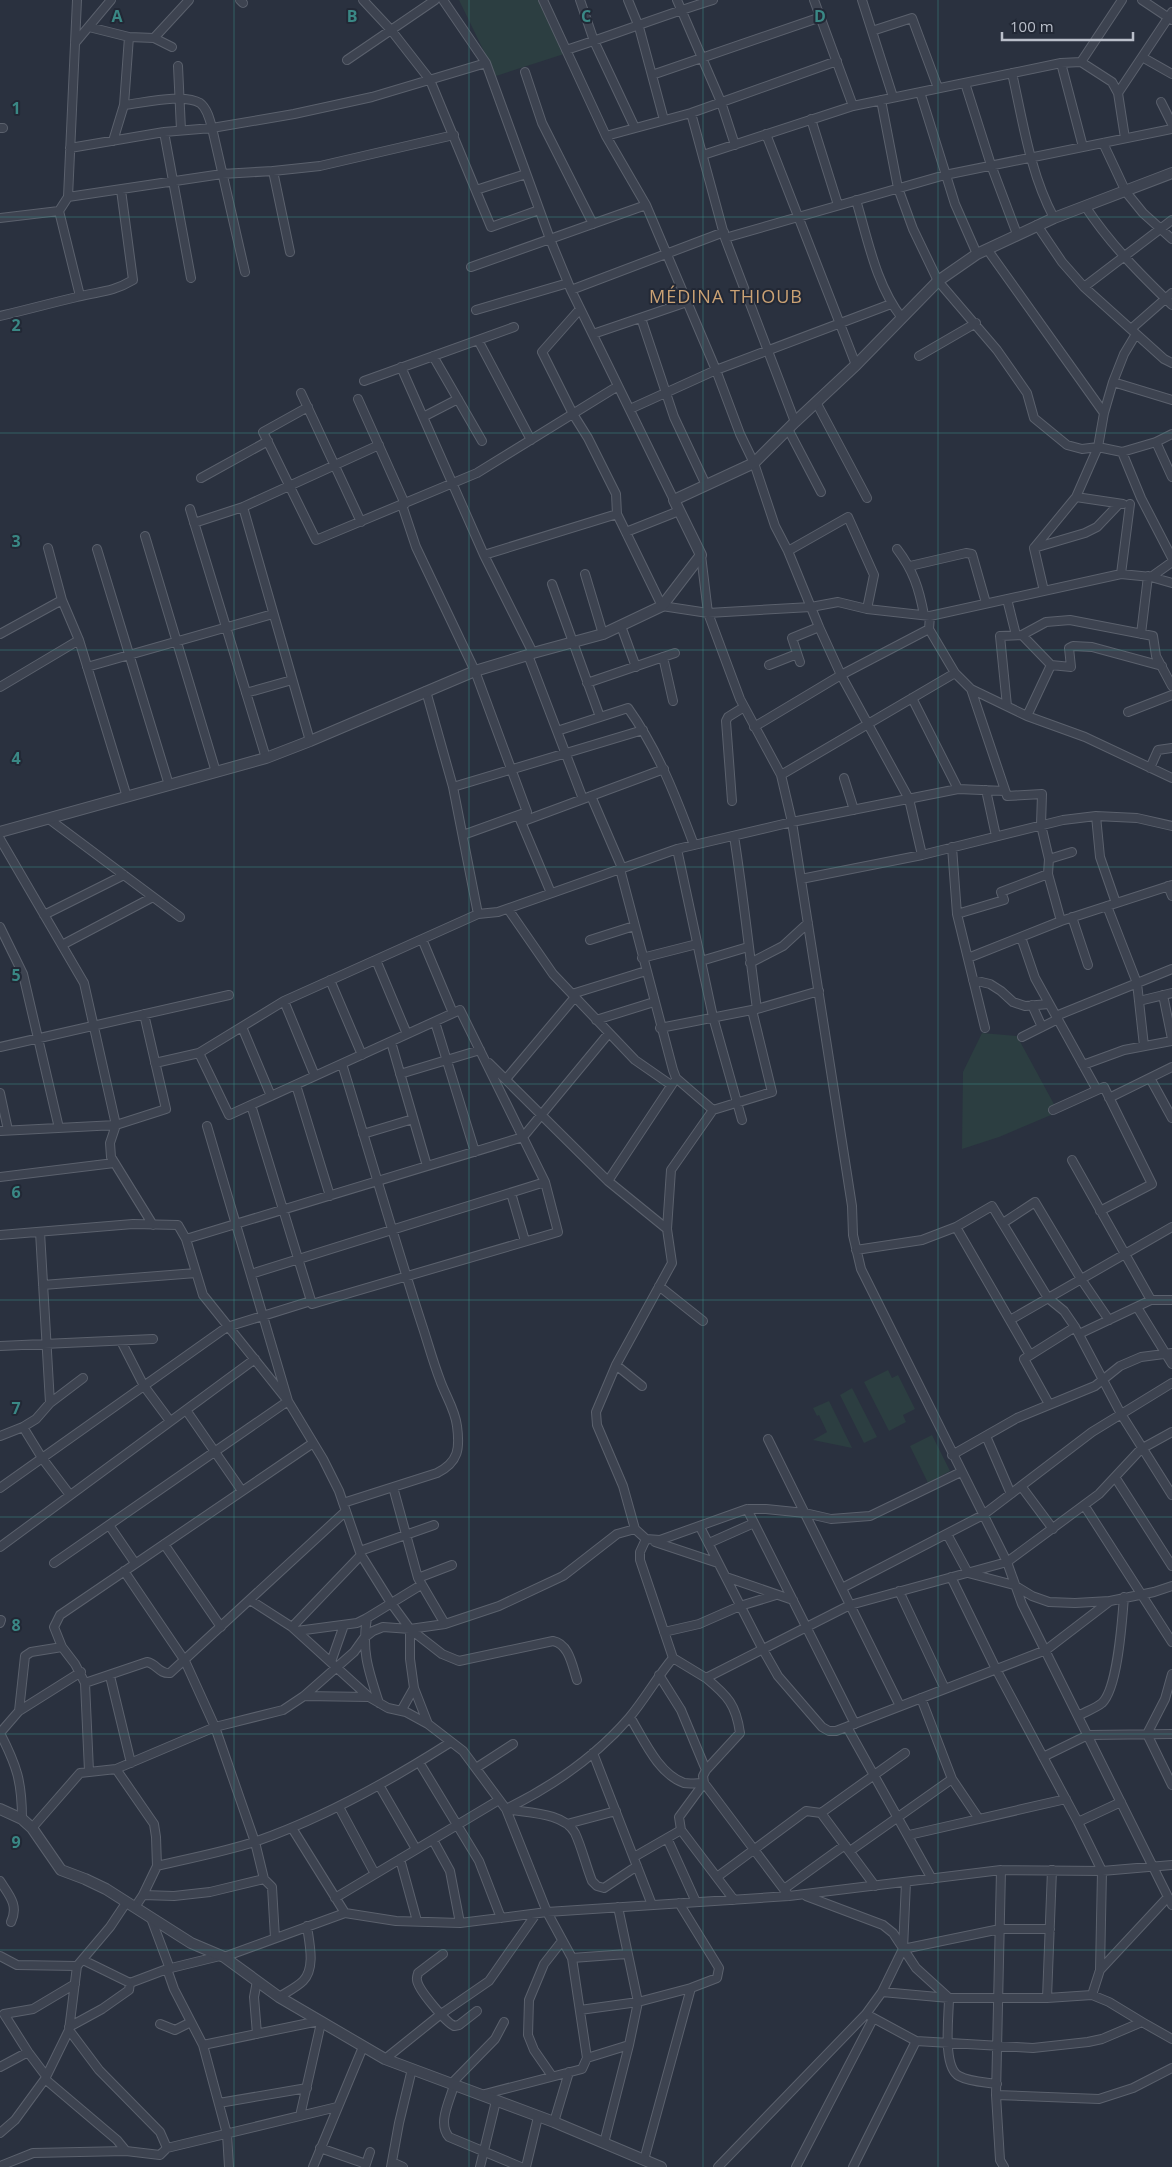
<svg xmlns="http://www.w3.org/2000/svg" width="1172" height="2167" font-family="'Open Sans',sans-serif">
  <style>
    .green { fill: #2c3e41 }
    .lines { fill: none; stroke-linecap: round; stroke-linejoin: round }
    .minor-casing { stroke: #5b616d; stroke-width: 10 }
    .tertiary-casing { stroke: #5b616d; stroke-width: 12 }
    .minor { stroke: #3d4350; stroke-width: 8 }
    .tertiary { stroke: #3d4350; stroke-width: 10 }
    .grid { fill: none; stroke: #3a8885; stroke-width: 1; stroke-opacity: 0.55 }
    .labels { text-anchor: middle; stroke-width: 4; stroke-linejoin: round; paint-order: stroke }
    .quarter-label { font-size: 18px; letter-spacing: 1px; fill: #cba274; stroke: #222835 }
    .grid-label { font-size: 16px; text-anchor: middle; font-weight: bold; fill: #3a8885; stroke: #222835; stroke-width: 4; stroke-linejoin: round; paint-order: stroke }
  </style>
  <rect width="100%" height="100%" fill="#2a313f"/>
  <path class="green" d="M459,0H540L564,54L496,76Z
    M982,1033L1017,1036L1055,1106L1049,1109L1051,1115L999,1137L962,1149L963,1072Z
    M888,1370L892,1378L898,1375L915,1409L903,1415L906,1422L889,1431L864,1382Z
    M852,1388L877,1437L864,1443L840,1395Z
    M829,1401L852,1448L813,1440L827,1432L819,1415L817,1416L813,1408Z
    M932,1435L950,1471L928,1483L910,1446Z"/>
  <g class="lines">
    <defs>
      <path id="minor" d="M77,0L68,197L59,211L80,296
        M240,0L243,3
        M363,0L391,30L430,80L491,227L539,210
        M443,0L486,63L550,239L571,290L674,500
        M543,0L606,136L646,205L716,370L740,434L754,463L775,526L788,551L819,627L841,675L909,799L922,855
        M580,0L594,41L635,128
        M628,0L639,27L664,120
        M677,0L721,102L735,145
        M814,0L853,106
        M862,0L893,97
        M1142,0L1172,20
        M89,27L129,37L154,38L172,47
        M872,31L912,18L938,88
        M154,38L189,0
        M75,43L111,0
        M566,50C616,34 664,15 713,0
        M1142,57L1172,74
        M347,60L435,0
        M1081,62L1122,0
        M1061,63L1083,147
        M178,66L181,130
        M525,72L542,123L593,224
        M1012,73C1023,122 1030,173 1054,218
        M652,75L821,17
        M965,83L991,165L1017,234
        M920,92L955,204L977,254
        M1118,93L1172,12
        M881,100L898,188L913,229L938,281L997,350L1027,393L1034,418L1067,445L1082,449L1098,447L1122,452L1156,442L1172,434
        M1161,102L1172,124
        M124,105C143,103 184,93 200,103C207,108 210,120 212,128L245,272
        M691,113L725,238L795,422
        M811,119L838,205
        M0,128H3
        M164,132L191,278
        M766,134L856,365
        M606,136L691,113L837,61
        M113,141L124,105L129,37
        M1103,143L1126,192L1143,213L1172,239
        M70,148L164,132L212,128L294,114L372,97L486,63
        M703,155L853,106L1061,63L1081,62L1112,82L1118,93L1125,138
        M273,171L290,252
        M476,190L526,174
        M68,197L222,174L273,171L320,166L454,135
        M856,200C868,240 876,285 902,318
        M1085,206C1110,244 1140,274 1172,305
        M0,218L59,211
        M1037,225L1062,262L1084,287L1164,359L1172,363
        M725,238L945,175L1172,129
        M987,249L1104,413
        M471,267L646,205
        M1084,287L1172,220
        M571,290L724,232
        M580,309L542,352L573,414L588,438L616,494L617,514L662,606L708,613L811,607L838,602L867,609L930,616L1121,574L1151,577L1172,583
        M476,310L568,283
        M0,316C26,310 51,303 77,297C100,291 111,293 133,280L121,190
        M641,318L674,417L706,485
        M1131,329L1172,293
        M593,334L687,302
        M478,340L531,440
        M433,356L482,441
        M919,356L976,323
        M401,367L484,555L533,653L528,655L583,799
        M364,381L514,327
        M1113,382L1172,400
        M301,393L361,522
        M358,399L405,504
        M816,402L867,498
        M308,407L263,432L316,540L477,473L618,386
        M630,409L716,370L891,304
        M423,417L458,399
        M788,429L821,492
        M1156,442L1172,477
        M1122,452L1141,498L1172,558
        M201,478L268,441
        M1076,497L1123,504
        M402,505L416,547L475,671L527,812L463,835
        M243,507L310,741
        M190,509L266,758
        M194,523L243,507L379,445
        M626,532L679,511
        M145,536L216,772
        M48,548L62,600L79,640L127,797
        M1034,548L1076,497L1098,447L1104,413L1113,382L1124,354L1136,334
        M1034,548L1085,533L1097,527L1119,504
        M1034,548L1044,591
        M97,549L169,785
        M897,549C913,570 919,588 924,615
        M788,551L848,517L874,575L867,609
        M484,555L617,514
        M701,555L708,613L740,699L781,775L792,822L852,1206L853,1235L861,1269L1007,1562L1022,1604L1172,1905
        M910,566L966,553L972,554L986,603
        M585,574L603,634
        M1121,574L1130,504
        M1151,577L1172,562
        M552,584L600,717
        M1007,599L1016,635
        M930,616L929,629L955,673L971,689L1027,716L1085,737L1172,778
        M621,626L636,667
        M0,634L62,600
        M1141,634L1148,576
        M1022,635L1051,665L1071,667L1069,648L1073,646L1092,647L1162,666
        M663,657L673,701
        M800,662L792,638L819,627
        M769,665L797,654
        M87,667L273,614
        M587,683L675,653
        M0,687L79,640
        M426,691L453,787L478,914
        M246,693L292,680
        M912,698L958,789
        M1007,706L1000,636L1022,635L1046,622L1070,620L1153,636L1156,656L1172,686
        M1128,712L1172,695
        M1027,716L1051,665
        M754,727L841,675L929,629
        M557,731L628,708C658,750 676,797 694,845
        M1150,768L1158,750L1172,748
        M781,775L955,673
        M844,778L854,810
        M453,787L643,730
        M986,790L996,836
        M591,796L622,868
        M732,801L726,721L728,717L744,707
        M1096,816L1100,857L1116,903
        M519,817L551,893
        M49,819L180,917
        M521,822L664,769
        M734,836C743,893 749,951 757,1009
        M0,839L84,983L116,1125L110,1143L111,1157L153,1225
        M952,847L957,914L985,1028
        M677,849L713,1017L742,1120
        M1049,859L1072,852
        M620,869L673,1070L676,1078L713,1110
        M1048,874L1061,921
        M801,879L922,855L1063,820L1096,816L1137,818L1172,826
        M1168,886L1172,896
        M1107,906L1137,983L1144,1046
        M508,909L553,974L635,1060L671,1085
        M957,914L1004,900L1001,892L1048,874L1049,859L1041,825L1042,794L1007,796L971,689
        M44,915L124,875
        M1072,917L1088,965
        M0,927L23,974L59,1128
        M1021,937L1035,978L1097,1090
        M422,939L453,1013
        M590,940L634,926
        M62,945L153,897
        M642,958L697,944
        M968,958L1061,921L1172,885
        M376,960L407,1034
        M701,961L748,947
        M750,963L783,946L808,923
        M330,980L362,1055
        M973,980L990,984L1001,991L1013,1002L1025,1006L1049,1004
        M572,994L646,971
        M1163,995L1172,1039
        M284,1001L315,1076
        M1139,1001L1172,993
        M1032,1005L1042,1027
        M752,1010L772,1092L713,1110L671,1170L667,1229L672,1263L616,1365L596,1412L597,1425L623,1486L635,1529L646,1539L660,1540L747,1509H766L805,1513L831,1519L870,1516L961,1472
        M1056,1016L1172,969
        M596,1020L654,1002
        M435,1022L475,1152
        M242,1027L271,1096
        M660,1028L757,1009L819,991
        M1022,1037L1058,1019
        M391,1042L427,1166
        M0,1047L229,995
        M199,1053L229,1115L460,1010L545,1182L558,1232L312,1304L251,1105
        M155,1063L199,1053L284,1001L478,914L498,912L677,849L792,822L958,789L1005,791
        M489,1063L608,1181L667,1229
        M342,1064C369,1151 394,1239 422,1325C428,1343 433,1362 440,1380C445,1395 455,1409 457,1426C460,1448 459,1462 437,1473L343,1503
        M1083,1065L1124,1050L1172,1041
        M400,1074L480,1050
        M1150,1078L1172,1118
        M506,1079L575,997
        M296,1085L330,1196
        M0,1093L8,1130
        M1109,1098L1172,1067
        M1053,1110L1104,1087L1152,1184L1100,1211
        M0,1131L116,1125L166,1109L144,1014
        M363,1134L413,1119
        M1072,1160L1151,1300
        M0,1177L114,1163
        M608,1181L673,1083
        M511,1193L525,1241
        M1003,1223L1035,1202L1081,1279L1109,1320
        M956,1227L1030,1355
        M40,1232L50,1403
        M0,1235L133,1224L178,1225L186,1239L203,1295L288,1401L323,1459L339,1491L361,1555L391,1603L410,1629V1659L414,1688L428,1724L463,1751L506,1809C526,1813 564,1812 575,1833C582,1848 586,1866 592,1881L597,1886L604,1888L637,1866
        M186,1239L523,1137L609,1033
        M856,1250L922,1240L956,1227L992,1206L1048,1298L1064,1311L1075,1327L1121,1414L1172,1495
        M251,1274L545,1182
        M43,1285L196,1273
        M659,1286L703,1321
        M1137,1307L1172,1364
        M1010,1320L1172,1227
        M1079,1334L1151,1300H1172
        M121,1341L144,1386L170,1421
        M0,1346L153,1339
        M616,1365L642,1386
        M1049,1404L1024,1359L1075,1327
        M186,1410L242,1491
        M23,1427L42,1458L70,1495
        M0,1436L23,1427L36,1419L50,1403L83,1378
        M986,1436L1011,1494
        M768,1439L900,1706
        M952,1455L1017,1418L1095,1386L1120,1366L1141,1357L1172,1353
        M1115,1477L1172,1566
        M1021,1486L1053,1529
        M393,1487L418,1578L445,1624
        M0,1488L227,1327L311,1301
        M1084,1505L1172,1642
        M747,1509L855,1724
        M109,1525L135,1563
        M700,1527L762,1648L778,1676L822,1727L829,1731H836L1046,1650L1110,1601L1154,1592L1172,1586
        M947,1534L968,1573L1014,1585L1032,1596L1049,1602L1075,1603L1110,1601
        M655,1542L718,1563
        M709,1543L754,1523
        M164,1544L221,1627
        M0,1547L255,1359
        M360,1551L434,1525
        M54,1563L288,1401L207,1126
        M124,1571L185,1661L215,1727L255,1842L264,1879L272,1887L275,1938
        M726,1577L793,1600
        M951,1577L996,1669L1078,1822
        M418,1578L452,1565
        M842,1588L983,1515L1092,1432L1172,1383
        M899,1591L945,1689
        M250,1600L292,1627L369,1697L388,1708L406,1712L428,1724
        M367,1618C361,1651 369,1672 379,1703
        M0,1623L1,1620
        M292,1627L361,1555
        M410,1629L442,1654L459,1661L553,1641C569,1644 572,1665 577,1680
        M297,1631L357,1623L367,1618L421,1585
        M664,1632L699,1624L740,1606L776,1595
        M673,1658L706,1678
        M331,1662L344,1625
        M1172,1674L1165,1699L1147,1734L1172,1785
        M659,1675L681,1710L706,1770
        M110,1676L131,1763
        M85,1683L147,1662C157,1664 159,1674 170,1673L346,1511
        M304,1696L369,1697
        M921,1698L952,1779L979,1819
        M19,1711L81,1672
        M401,1711L414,1688
        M1078,1716C1085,1712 1096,1708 1102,1703C1118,1688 1122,1620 1124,1597
        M630,1717C643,1738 658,1774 684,1783C690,1784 698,1783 704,1783
        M847,1727L932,1879
        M0,1733L19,1711L25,1656L31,1652L62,1647
        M0,1733C17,1766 22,1782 22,1819
        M593,1753L652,1905
        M1043,1757L1088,1735L1172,1734
        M419,1762L479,1861L501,1918
        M476,1768L513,1744
        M116,1769L154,1824L156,1837L157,1866L143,1895L135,1907
        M89,1771L85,1683L75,1664L62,1647L54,1627L60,1615L313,1443
        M704,1783L679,1817L681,1830L734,1900
        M379,1785L416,1849
        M339,1807L375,1874
        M821,1813L905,1753
        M567,1824L616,1811
        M32,1828L80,1773L116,1769L215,1727L283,1710L304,1696L354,1652L364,1638L373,1631L383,1627L410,1629L445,1624L499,1606L563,1576L617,1534L635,1529
        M292,1828L345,1913
        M909,1835L1066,1799
        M667,1838L696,1902
        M433,1840L450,1871L460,1923
        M850,1851L952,1779
        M634,1857L681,1830
        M400,1859L417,1921
        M157,1866C190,1858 225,1852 257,1841C326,1817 390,1781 451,1742
        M1001,1870L996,2095L1000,2160L1004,2167
        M717,1877L806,1811L821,1813L875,1886
        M0,1881C9,1895 19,1905 11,1922
        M784,1889L845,1845
        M143,1895L174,1896L210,1892L264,1879
        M789,1896L704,1783L703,1776L706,1770L740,1733C736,1705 728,1696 706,1678L850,1605L1007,1562L1099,1494L1141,1449L1172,1432
        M806,1896L883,1925L893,1933L916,1968L949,1998C949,2016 942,2067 959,2076C970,2082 984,2082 997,2084
        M335,1898L499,1800
        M151,1918L170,1969
        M903,1949L1000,1929H1050
        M443,1954L418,1973C418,1974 416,1979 417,1980C418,1990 446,2022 454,2026L459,2025L477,2011
        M0,1956L17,1965L77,1966
        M224,1957L345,1913L396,1921L460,1923L547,1912L789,1896L1001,1870L1102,1871L1172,1865
        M572,1958L627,1954
        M83,1960L130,1983L167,1969L220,1956
        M167,1969L174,1989L203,2045
        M1100,1970L1102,1871L1078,1822L1121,1802
        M882,1992L949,1998H1047L1092,1995L1109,2002L1142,2022
        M1092,1995L1100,1970L1168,1897
        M279,1997C287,1992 297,1987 303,1981C316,1968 309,1942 307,1926
        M1047,1998L1052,1870
        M580,2010L638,2002L618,1907
        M866,2014L916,2041L1033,2048L1088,2042L1102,2039L1142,2022L1172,2039
        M160,2024L175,2030L191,2022
        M69,2027L102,2009L129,1990L130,1983
        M257,2034L254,1997L257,1981
        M587,2058L629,2045
        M385,2059L441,2014L489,1981L536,1914
        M0,2067L28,2052
        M46,2076L28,2052L4,2014L33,2009L75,1984
        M552,2076L534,2050L528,2035L529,2000L544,1964L562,1941
        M45,2079L117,2140L126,2151
        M451,2084L495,2039L504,2022
        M454,2085C450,2101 437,2123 449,2137L521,2167
        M481,2095L582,2069L587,2058L572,1958L547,1912L506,1809C551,1787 596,1756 629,1718C645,1699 657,1677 673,1658L640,1560V1552L646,1539
        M996,2095L1099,2099L1133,2088L1172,2068
        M219,2103L307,2088
        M300,2116L321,2023
        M554,2122L569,2072
        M0,2133L15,2120L45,2079L69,2030L77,1966L110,1927L126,1903
        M604,2143L629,2045L638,2002L691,1988L717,1978L719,1968L679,1903
        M167,2148L337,2107
        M320,2148L366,2164
        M644,2160L691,1988
        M392,2162L403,2167
        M0,2166L33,2153L126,2151L160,2155L167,2148L160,2132L99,2070L69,2030
        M229,2167L227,2134L203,2045L319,2021
        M313,2167L363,2047
        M365,2167L370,2152
        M391,2167L399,2123L412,2069
        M480,2167L496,2101
        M526,2167L538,2117
        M718,2167L866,2014L882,1992L903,1949L906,1882
        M796,2167L873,2019
        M853,2167L916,2041"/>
      <path id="tertiary" d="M533,653L603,634L662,606L701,555L674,500L754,463L795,422L856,365L938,281L977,254L1054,218L1172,173
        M0,832L266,758L310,741L475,671L528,655
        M0,1809L22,1819L32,1828L61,1870L85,1879L106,1889L191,1943L224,1957L279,1997L385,2059L554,2122L661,2167"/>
    </defs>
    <use href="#minor" class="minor-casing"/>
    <use href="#tertiary" class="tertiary-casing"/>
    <use href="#minor" class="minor"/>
    <use href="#tertiary" class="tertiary"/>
  </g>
  <path class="grid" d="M234,0V2167M469,0V2167M703,0V2167M938,0V2167M0,217H1172M0,433H1172M0,650H1172M0,867H1172M0,1084H1172M0,1300H1172M0,1517H1172M0,1734H1172M0,1950H1172"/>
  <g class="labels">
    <g class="quarter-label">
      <text x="726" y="303">MÉDINA THIOUB</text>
    </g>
  </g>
  <g class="grid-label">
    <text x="117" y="22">A</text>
    <text x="352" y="22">B</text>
    <text x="586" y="22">C</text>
    <text x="820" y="22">D</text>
    <text x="16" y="114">1</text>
    <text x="16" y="331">2</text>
    <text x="16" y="547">3</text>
    <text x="16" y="764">4</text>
    <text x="16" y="981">5</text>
    <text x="16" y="1198">6</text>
    <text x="16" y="1414">7</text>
    <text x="16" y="1631">8</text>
    <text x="16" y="1848">9</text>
  </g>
  <path d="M1002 32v8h131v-8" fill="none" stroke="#babfca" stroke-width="2.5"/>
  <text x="1010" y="32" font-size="15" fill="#babfca" stroke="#222835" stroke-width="4" paint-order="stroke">100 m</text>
</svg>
